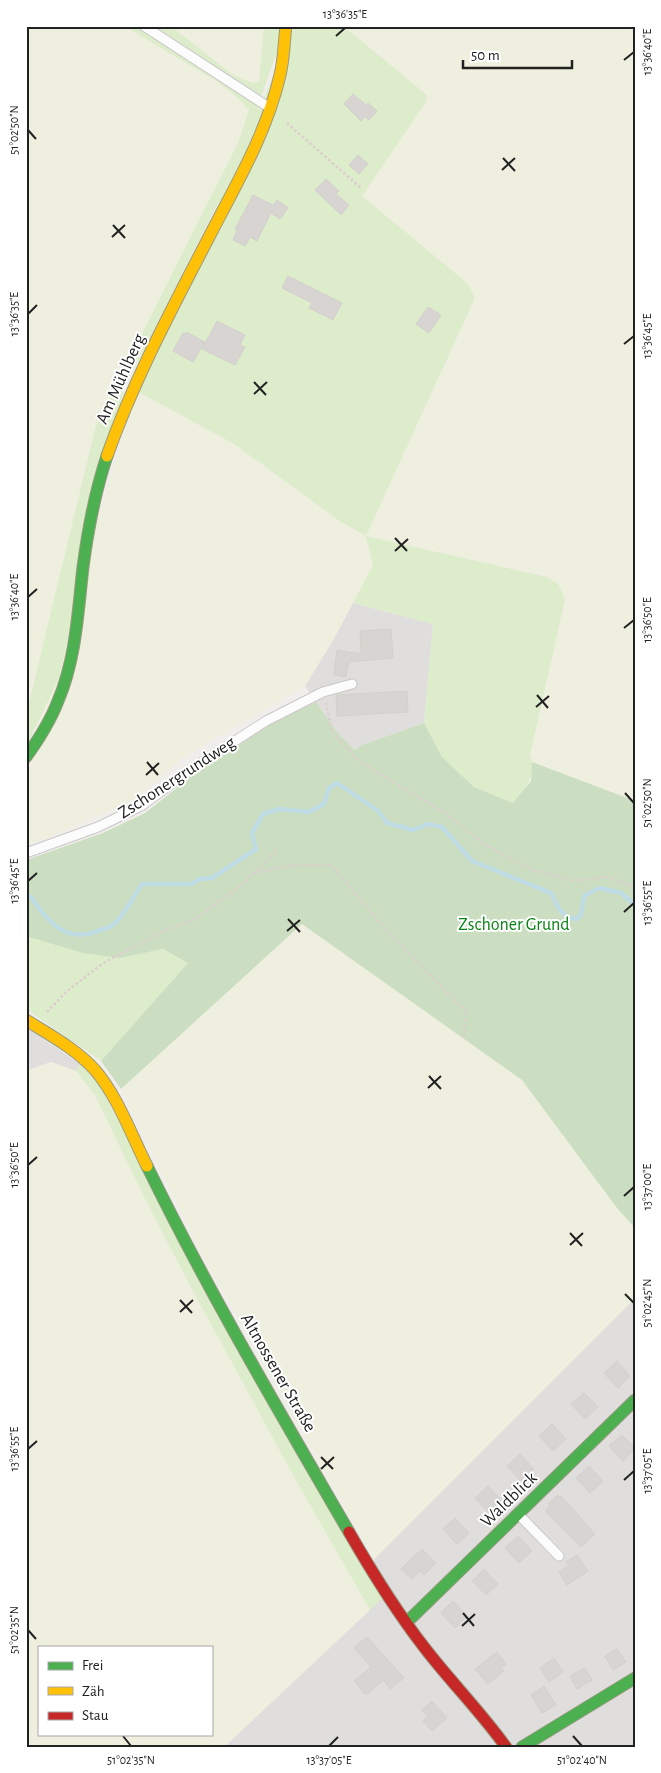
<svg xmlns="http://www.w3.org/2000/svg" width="661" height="1773" font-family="'Alegreya Sans',sans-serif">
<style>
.residential{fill:#dfdedc}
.farmland{fill:#efefdf;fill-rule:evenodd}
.grass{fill:#ddeccb}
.forest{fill:#cbdec1}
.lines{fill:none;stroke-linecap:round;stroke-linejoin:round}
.stream{stroke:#bfdbe3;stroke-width:4.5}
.building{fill:#d7d4d2;stroke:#d3d0cc}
.lane-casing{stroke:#c9c8c7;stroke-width:11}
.fast-casing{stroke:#999a82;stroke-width:13}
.slow-casing{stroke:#999a82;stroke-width:13}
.jam-casing{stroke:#999a82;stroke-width:13}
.path{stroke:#dccecd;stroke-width:2.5;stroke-dasharray:2.5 2.5;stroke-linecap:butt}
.lane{stroke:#fdfcfc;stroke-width:9}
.fast{stroke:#4caf50;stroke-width:11}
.slow{stroke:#ffc107;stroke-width:11}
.jam{stroke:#c62828;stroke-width:11}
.ticks{fill:none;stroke:#222;stroke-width:2}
.labels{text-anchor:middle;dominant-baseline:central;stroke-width:4;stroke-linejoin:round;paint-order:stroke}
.street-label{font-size:18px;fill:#222;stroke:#fff}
.park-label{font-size:18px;fill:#0c8416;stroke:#fff}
.neatline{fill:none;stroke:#222;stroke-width:2}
.ticks-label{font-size:12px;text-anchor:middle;fill:#222}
</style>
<rect width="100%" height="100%" fill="#f0eeeb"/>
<path class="residential" d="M 353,603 L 433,624 L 424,723 L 362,745 L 355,750 L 337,732 L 305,686 L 332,642 Z
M 26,1027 L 80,1064 L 76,1071 L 51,1062 L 26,1071 Z
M 635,1298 L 635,1747 L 224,1747 L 382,1598 L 374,1559 Z"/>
<path class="farmland" d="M 26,26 L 124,26 L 216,81 L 238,98 L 249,110 L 238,143 L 96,425 L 28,707 L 26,711 Z
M 171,26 L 264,26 L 259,82 L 251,83 L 232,74 Z
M 343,26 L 635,26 L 635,801 L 532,762 L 530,755 L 565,600 L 559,585 L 547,577 L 366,536 L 373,565 L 332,642 L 305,686 L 182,758 L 139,797 L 48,838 L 26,845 L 26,765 L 93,535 L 137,391 L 234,444 L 341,522 L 366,536 L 475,299 L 467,283 L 361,196 L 426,102 L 427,95 Z
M 302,924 L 522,1080 L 617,1208 L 635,1229 L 635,1298 L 374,1559 L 200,1251 L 121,1089 Z
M 51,1062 L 76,1071 L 95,1095 L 143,1195 L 194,1293 L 298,1484 L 370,1610 L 224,1747 L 26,1747 L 26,1071 ZM 39,1647 L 211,1647 L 211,1734 L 39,1734 Z"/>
<path class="grass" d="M 124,26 L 137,26 L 256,103 L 262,116 L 124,389 L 59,678 L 26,747 L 26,711 L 28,707 L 96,425 L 238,143 L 249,110 L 238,98 L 216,81 Z
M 150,26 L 171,26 L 232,74 L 252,83 L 259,82 L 264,26 L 281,26 L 280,43 L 261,97 L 254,94 Z
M 295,26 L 343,26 L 427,95 L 426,102 L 362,196 L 467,283 L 475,298 L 366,536 L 547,577 L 559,585 L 565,600 L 530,755 C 538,775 525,789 513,803 L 474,787 L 442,757 L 424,723 L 433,624 L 353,603 L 373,565 L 366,536 L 341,522 L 234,444 L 137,391 Z
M 26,936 L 120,958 L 163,949 L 188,963 L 101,1061 L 26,1009 Z
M 80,1064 L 94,1076 L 382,1598 L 370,1610 L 298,1484 L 194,1293 L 143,1195 L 95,1095 L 76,1071 Z"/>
<path class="forest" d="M 316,702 L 337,732 L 355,750 L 362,745 L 424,723 L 442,757 L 474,787 L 513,803 L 531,781 L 532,762 L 635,801 L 635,1228 L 617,1208 L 522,1080 L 302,924 L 121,1089 L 101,1061 L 188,963 L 163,949 L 120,958 L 83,953 L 26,936 L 26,860 L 103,833 L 145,813 L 196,773 L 271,724 Z"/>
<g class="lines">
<path class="stream" d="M 26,896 L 30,896 C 48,921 65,944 98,931 C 103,929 109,928 113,925 C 123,917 134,896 142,884 L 192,884 L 200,879 L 212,878 L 256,849 L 252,833 L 263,814 L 279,809 L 309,812 L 324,804 L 329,788 L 337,783 L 377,810 L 387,823 L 413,830 L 428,824 L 442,827 L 472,861 L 551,893 L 559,909 L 567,917 L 576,919 L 581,915 L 584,896 L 599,888 L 621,893 L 635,905"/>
</g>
<path class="building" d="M 353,94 L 366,105 L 368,103 L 377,111 L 369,120 L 365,117 L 361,121 L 344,104 Z
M 358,155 L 368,164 L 359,174 L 349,165 Z
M 326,179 L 339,191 L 336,194 L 349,205 L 341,215 L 315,190 Z
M 253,195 L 273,205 L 277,200 L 288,208 L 280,219 L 271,213 L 257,241 L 250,237 L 245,246 L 233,240 L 237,230 L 235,229 Z
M 288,276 L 342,303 L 333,320 L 309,308 L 312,303 L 282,288 Z
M 428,307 L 441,315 L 429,333 L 416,324 Z
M 217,321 L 245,335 L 240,345 L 245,347 L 235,365 L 202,349 Z
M 186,332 L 205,342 L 193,362 L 173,351 L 183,333 L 185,334 Z
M 391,629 L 393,658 L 349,662 L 346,677 L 334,675 L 337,650 L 361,654 L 360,631 Z
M 407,691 L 408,712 L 337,716 L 336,695 Z
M 617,1361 L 630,1376 L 618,1388 L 604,1373 Z
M 584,1393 L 598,1407 L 585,1419 L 571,1404 Z
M 552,1424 L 566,1439 L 553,1451 L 539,1436 Z
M 622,1435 L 635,1448 L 623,1461 L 609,1446 Z
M 520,1454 L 534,1469 L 521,1481 L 507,1466 Z
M 589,1466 L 603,1481 L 590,1493 L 576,1478 Z
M 488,1486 L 502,1501 L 489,1513 L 475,1498 Z
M 558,1495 L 559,1497 L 561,1496 L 595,1534 L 581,1547 L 545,1511 L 550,1506 L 548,1504 Z
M 455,1518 L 469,1533 L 457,1544 L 443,1529 Z
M 518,1536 L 532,1551 L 519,1563 L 505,1548 Z
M 422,1549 L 436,1563 L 424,1575 L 420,1571 L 412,1579 L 401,1569 Z
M 577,1555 L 588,1571 L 567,1585 L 559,1572 L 569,1565 L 566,1562 Z
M 484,1569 L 498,1584 L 486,1595 L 472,1581 Z
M 453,1601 L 467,1616 L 455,1628 L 441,1613 Z
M 367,1637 L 404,1678 L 390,1689 L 383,1680 L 366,1695 L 354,1681 L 371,1667 L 354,1648 Z
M 617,1649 L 626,1662 L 613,1670 L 605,1656 Z
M 497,1652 L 506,1664 L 501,1668 L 504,1671 L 488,1684 L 475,1669 Z
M 554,1658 L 563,1672 L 549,1682 L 540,1668 Z
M 585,1668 L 592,1680 L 577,1689 L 570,1676 Z
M 544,1686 L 556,1705 L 542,1713 L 531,1695 Z
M 432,1701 L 447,1718 L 432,1731 L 423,1721 L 428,1717 L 422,1710 Z"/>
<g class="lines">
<defs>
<path id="lane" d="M 144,26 L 270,108
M 26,853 L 98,827 L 141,806 L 193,768 L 266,721 L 323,692 L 352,684
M 519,1515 L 559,1556"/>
<path id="fast" d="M 26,757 C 39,739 50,722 58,701 C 76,659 78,611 83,567 C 88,529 95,492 107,456
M 147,1166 C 208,1291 279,1411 349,1532
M 407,1622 L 635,1400
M 522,1747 L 635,1678"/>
<path id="slow" d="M 107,456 C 134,379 173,307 210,235 C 237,183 267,132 280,75 C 284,59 284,42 286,26
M 26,1020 C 50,1035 76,1049 95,1070 C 118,1097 131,1134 147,1166"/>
<path id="jam" d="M 349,1532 C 372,1572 396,1611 424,1647 C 450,1681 481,1712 506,1747"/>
</defs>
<use href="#lane" class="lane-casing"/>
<use href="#fast" class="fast-casing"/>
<use href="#slow" class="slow-casing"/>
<use href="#jam" class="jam-casing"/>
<path class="path" d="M 287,123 L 361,188
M 326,703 L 332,732 L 360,762 L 445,813 L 484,844 L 530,869 L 575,881 L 608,877 L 630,885 L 635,890
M 254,873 L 294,865 L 331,865 L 388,932 L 467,1013 L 463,1038
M 47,1012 L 67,991 L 102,964 L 161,932 L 195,919 L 236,890 L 264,864 L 278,848"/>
<use href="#lane" class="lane"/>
<use href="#fast" class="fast"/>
<use href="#slow" class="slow"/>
<use href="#jam" class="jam"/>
</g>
<path class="ticks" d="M 336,36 L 345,28M 624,60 L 634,52M 28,130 L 36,139M 503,158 L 515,171M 502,170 L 515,158M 113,225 L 125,238M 112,237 L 125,225M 28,314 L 37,305M 624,344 L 634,336M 254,382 L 266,395M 254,394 L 267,382M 395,538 L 407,551M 395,551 L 408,539M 28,597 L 37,589M 624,628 L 634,620M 537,695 L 548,708M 536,707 L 549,696M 147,762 L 158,775M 146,775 L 159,763M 625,793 L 634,803M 28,881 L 37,873M 624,912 L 634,903M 288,919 L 300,932M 287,931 L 300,920M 429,1076 L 441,1089M 428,1088 L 441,1076M 28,1165 L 37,1157M 624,1196 L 634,1187M 570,1233 L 582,1246M 570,1245 L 583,1233M 625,1294 L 634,1303M 180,1300 L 192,1313M 180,1312 L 193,1300M 28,1449 L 37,1441M 321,1457 L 333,1469M 321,1469 L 334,1457M 624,1480 L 634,1471M 463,1613 L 474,1626M 462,1626 L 475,1614M 28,1630 L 36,1639M 123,1736 L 131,1746M 573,1736 L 582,1746M 329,1746 L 338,1737"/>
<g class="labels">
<g class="street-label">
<text transform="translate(121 379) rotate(-66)">Am Mühlberg</text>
<text transform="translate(177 778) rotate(-33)">Zschonergrundweg</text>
<text transform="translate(278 1373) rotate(60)">Altnossener Straße</text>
<text transform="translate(509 1500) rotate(-44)">Waldblick</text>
</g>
<g class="park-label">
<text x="514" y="925">Zschoner Grund</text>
</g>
</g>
<rect width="661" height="1773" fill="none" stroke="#ffffff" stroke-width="55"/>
<rect x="38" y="1646" width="175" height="90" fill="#ffffff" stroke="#a7a7a7"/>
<rect x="48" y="1662" width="25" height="8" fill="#4caf50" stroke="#a7a7a7"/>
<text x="82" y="1670" font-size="15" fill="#222222">Frei</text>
<rect x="48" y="1687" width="25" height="8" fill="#ffc107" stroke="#a7a7a7"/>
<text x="82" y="1696" font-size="15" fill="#222222">Zäh</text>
<rect x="48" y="1712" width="25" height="8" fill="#c62828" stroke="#a7a7a7"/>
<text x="82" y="1720" font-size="15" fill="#222222">Stau</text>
<path d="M463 60v8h109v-8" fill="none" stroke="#222222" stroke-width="2.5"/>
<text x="471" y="60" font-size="15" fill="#222222" stroke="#ffffff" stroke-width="4" paint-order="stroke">50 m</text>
<rect x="28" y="28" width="606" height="1718" class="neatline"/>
<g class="ticks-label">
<text x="345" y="18">13°36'35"E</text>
<text transform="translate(647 52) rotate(-90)" y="4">13°36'40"E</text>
<text transform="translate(14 130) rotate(-90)" y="4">51°02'50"N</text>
<text transform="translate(14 314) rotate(-90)" y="4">13°36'35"E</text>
<text transform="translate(647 336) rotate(-90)" y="4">13°36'45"E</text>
<text transform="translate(14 597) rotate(-90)" y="4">13°36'40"E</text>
<text transform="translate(647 620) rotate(-90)" y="4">13°36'50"E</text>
<text transform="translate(647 803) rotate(-90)" y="4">51°02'50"N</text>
<text transform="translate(14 881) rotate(-90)" y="4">13°36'45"E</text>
<text transform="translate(647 903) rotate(-90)" y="4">13°36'55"E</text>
<text transform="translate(14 1165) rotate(-90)" y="4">13°36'50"E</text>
<text transform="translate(647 1187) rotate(-90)" y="4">13°37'00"E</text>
<text transform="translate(647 1303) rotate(-90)" y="4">51°02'45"N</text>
<text transform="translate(14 1449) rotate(-90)" y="4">13°36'55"E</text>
<text transform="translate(647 1471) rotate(-90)" y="4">13°37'05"E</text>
<text transform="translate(14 1630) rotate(-90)" y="4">51°02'35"N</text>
<text x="131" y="1764">51°02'35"N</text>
<text x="329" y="1764">13°37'05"E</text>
<text x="582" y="1764">51°02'40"N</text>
</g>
</svg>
